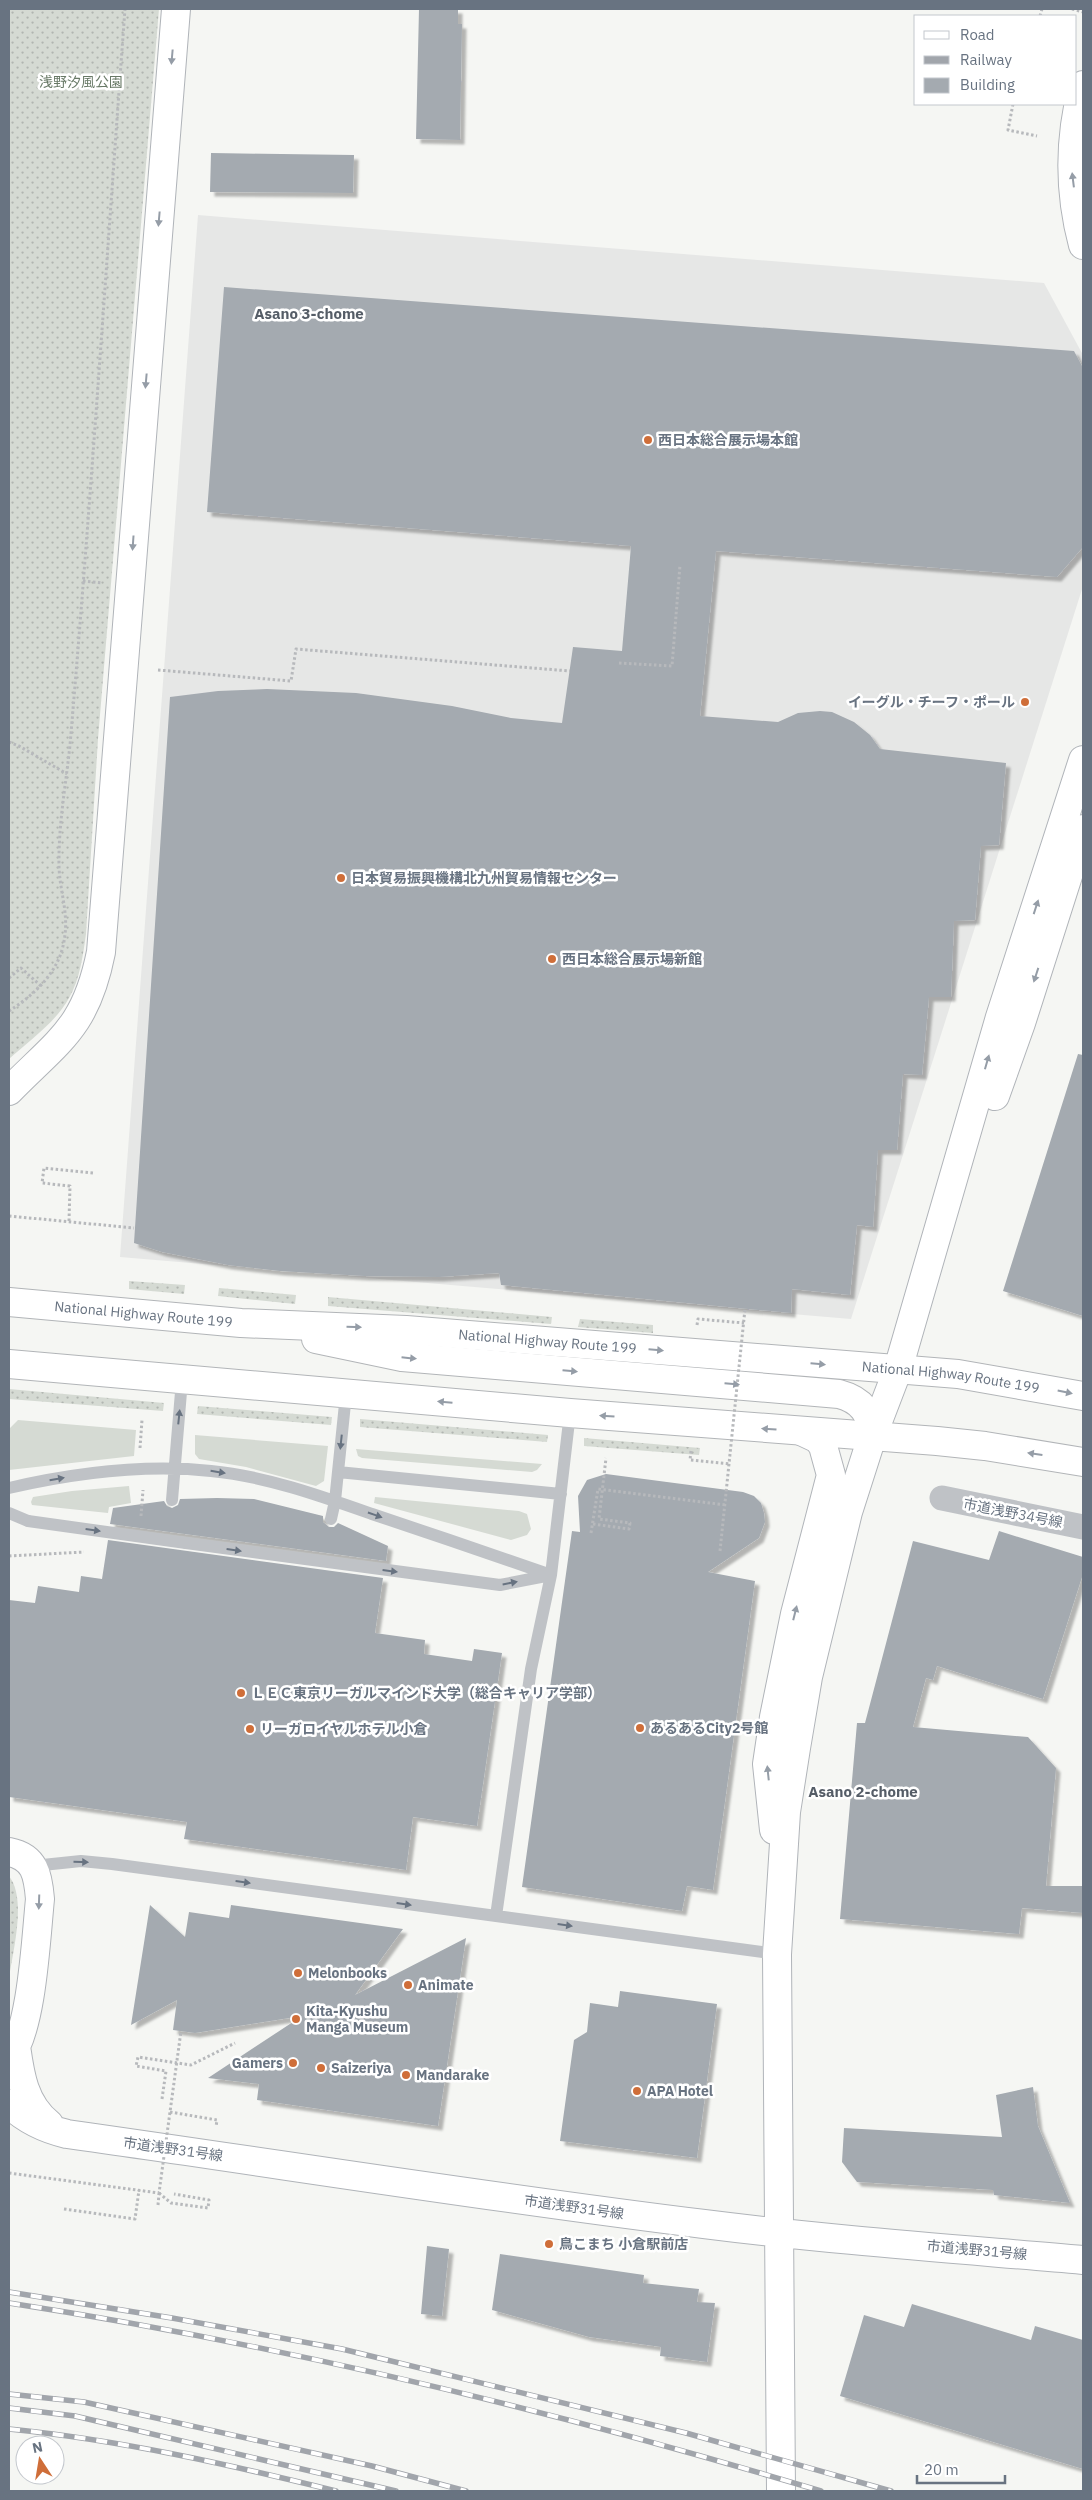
<svg xmlns="http://www.w3.org/2000/svg" width="1092" height="2500" font-family="'IBM Plex Sans','Noto Sans JP',sans-serif">
<style>
.built{fill:#e6e7e6}
.grass{fill:url(#grass-dots)}
.garden{fill:#d5dad3}
.building{fill:#a4aab0;filter:url(#shadow)}
.lines{fill:none;stroke-linecap:round;stroke-linejoin:round}
.secondary-casing{stroke:#b0b4b9;stroke-width:30}
.highway-casing{stroke:#b2b5b8;stroke-width:30}
.path{stroke:#b7b9bc;stroke-width:3;stroke-dasharray:2.5 2.5;stroke-linecap:butt}
.lane{stroke:#bfc2c6;stroke-width:12}
.street{stroke:#bfc2c6;stroke-width:25}
.secondary{stroke:#fff;stroke-width:28}
.highway{stroke:#fff;stroke-width:28}
.rail-casing{stroke:#a1a5ab;stroke-width:5.5}
.rail{stroke:#fff;stroke-width:4;stroke-dasharray:11;stroke-linecap:butt}
.path-bridge{stroke:#b7b9bc;stroke-width:3;stroke-dasharray:2.5 2.5;stroke-linecap:butt}
.lane-bridge{stroke:#bfc2c6;stroke-width:12}
.oneway{fill:#959da7}
.oneway2{fill:#687381}
.poi-dot{fill:#cf6e39;stroke:#fff;stroke-width:2}
.labels{text-anchor:middle;dominant-baseline:central;stroke-width:5;stroke-linejoin:round;paint-order:stroke}
.park-label{font-size:14px;fill:#687966;stroke:#fff}
.poi-label{font-size:14px;font-weight:bold;fill:#687381;stroke:#fff;text-anchor:start}
.street-label{font-size:14px;fill:#687381;stroke:#fff}
.neighbourhood-label{font-size:15px;font-weight:bold;fill:#555d67;stroke:#fff}
</style>
<defs>
<pattern id="grass-dots" width="8" height="8" patternUnits="userSpaceOnUse" patternTransform="scale(1.25)"><rect width="8" height="8" fill="#d5dad3"/><path d="M2 2h.1M6 6h.1" fill="none" stroke="#b1b5b1" stroke-width="1.8" stroke-linecap="round"/></pattern>
<filter id="shadow"><feDropShadow dx="4.5" dy="4.5" stdDeviation="1" flood-color="#0004"/></filter>
</defs>
<rect width="100%" height="100%" fill="#f5f6f3"/>
<path class="built" d="M 198,215 L 1044,283 L 1083,355 L 1083,586 L 851,1319 L 120,1257 Z"/>
<path class="grass" d="M 9,9 L 159,9 L 98,739 L 86,934 C 83,955 80,979 69,998 C 56,1022 29,1041 9,1059 Z
M 129,1281 L 185,1285 L 184,1294 L 129,1289 Z
M 219,1288 L 296,1295 L 295,1304 L 218,1296 Z
M 328,1297 L 552,1317 L 551,1324 L 328,1306 Z
M 580,1319 L 653,1325 L 653,1333 L 578,1327 Z
M 9,1389 L 164,1403 L 163,1411 L 9,1399 Z
M 198,1406 L 332,1417 L 331,1425 L 197,1414 Z
M 360,1419 L 548,1435 L 547,1442 L 360,1427 Z
M 584,1438 L 700,1448 L 699,1455 L 584,1446 Z
M 9,1876 C 27,1899 13,1950 9,1978 Z"/>
<path class="garden" d="M 18,1420 L 136,1430 L 134,1456 L 9,1470 L 9,1429 Z
M 195,1435 L 328,1446 L 324,1481 L 316,1486 L 246,1467 L 199,1459 L 195,1454 Z
M 356,1449 L 542,1464 L 537,1470 L 532,1472 L 362,1458 L 358,1456 Z
M 129,1486 L 131,1503 L 109,1507 L 108,1513 L 32,1505 L 31,1502 L 33,1497 L 72,1491 Z
M 375,1497 L 519,1511 L 527,1514 L 531,1529 L 527,1535 L 511,1540 L 374,1503 Z"/>
<path class="building" d="M 419,9 L 458,9 L 458,24 L 462,24 L 460,140 L 416,139 Z
M 211,153 L 354,155 L 353,193 L 210,192 Z
M 224,287 L 1074,351 L 1083,368 L 1083,547 L 1057,577 L 716,551 L 700,716 L 778,722 L 798,713 L 820,711 L 832,712 L 854,722 L 870,735 L 880,749 L 1006,763 L 999,845 L 981,846 L 975,920 L 954,921 L 951,997 L 929,997 L 922,1075 L 903,1074 L 897,1150 L 878,1150 L 873,1227 L 857,1225 L 850,1295 L 792,1289 L 791,1313 L 501,1285 L 499,1273 L 439,1277 L 365,1276 L 280,1271 L 228,1265 L 162,1252 L 134,1243 L 170,697 L 218,691 L 267,689 L 356,693 L 452,706 L 511,718 L 562,723 L 573,647 L 622,651 L 631,546 L 207,512 Z
M 1078,1054 L 1083,1055 L 1083,1316 L 1003,1291 Z
M 606,1474 L 743,1492 L 754,1496 L 761,1503 L 764,1513 L 765,1522 L 759,1538 L 708,1572 L 755,1581 L 713,1890 L 687,1886 L 682,1911 L 522,1887 L 572,1531 L 580,1532 L 578,1496 L 587,1480 Z
M 217,1498 L 254,1499 L 323,1516 L 323,1522 L 329,1527 L 334,1527 L 338,1523 L 388,1546 L 386,1561 L 110,1524 L 113,1508 L 164,1501 L 167,1506 L 172,1508 L 178,1505 L 180,1499 Z
M 999,1531 L 1083,1557 L 1083,1574 L 1043,1699 L 937,1666 L 933,1680 L 926,1678 L 913,1727 L 1028,1737 L 1056,1768 L 1046,1886 L 1083,1886 L 1083,1913 L 1022,1908 L 1019,1934 L 840,1919 L 857,1723 L 865,1723 L 913,1541 L 989,1560 Z
M 108,1540 L 383,1578 L 375,1633 L 425,1640 L 424,1654 L 472,1661 L 474,1649 L 502,1653 L 477,1826 L 413,1817 L 406,1870 L 184,1839 L 187,1822 L 9,1797 L 9,1600 L 35,1603 L 38,1586 L 79,1592 L 81,1576 L 102,1579 Z
M 150,1905 L 185,1937 L 189,1912 L 229,1918 L 231,1905 L 403,1929 L 355,1995 L 466,1938 L 438,2126 L 257,2100 L 259,2084 L 208,2078 L 302,2016 L 195,2033 L 173,2030 L 177,2000 L 131,2025 Z
M 620,1991 L 717,2004 L 697,2158 L 560,2141 L 574,2040 L 587,2032 L 590,2003 L 618,2007 Z
M 1033,2087 L 1038,2126 L 1070,2203 L 994,2195 L 993,2190 L 857,2182 L 842,2162 L 844,2128 L 1002,2137 L 996,2095 Z
M 427,2246 L 449,2249 L 442,2316 L 421,2314 Z
M 500,2254 L 644,2275 L 643,2283 L 699,2289 L 697,2302 L 715,2303 L 707,2362 L 660,2356 L 661,2347 L 589,2337 L 492,2310 Z
M 912,2304 L 1031,2340 L 1035,2326 L 1083,2340 L 1083,2469 L 840,2396 L 864,2315 L 904,2327 Z"/>
<g class="lines">
<defs>
<path id="secondary" d="M 1083,85 C 1069,138 1069,193 1083,245
M 9,1091 C 59,1040 86,1028 101,952 L 176,9
M 995,1096 L 1021,1023 L 1083,829
M 774,1830 L 767,1764 L 774,1717 L 795,1614 L 831,1475 L 823,1446 L 818,1439 L 801,1431
M 9,1852 C 35,1857 38,1875 40,1899 C 36,1937 32,2031 9,2058
M 16,2046 C 20,2075 24,2104 49,2124
M 9,2104 C 26,2120 45,2129 67,2134 C 280,2164 491,2198 704,2224 C 830,2240 957,2249 1083,2260
M 781,2491 L 777,1954 L 786,1812 L 796,1748 L 808,1677 L 848,1512 L 872,1437 L 898,1369 L 1000,1017 L 1083,760"/>
<g id="highway">
<path id="s1" d="M 9,1302 L 241,1323 L 406,1330 L 958,1374 L 1083,1396"/>
<path d="M 316,1339 L 402,1357 L 839,1394 C 862,1400 872,1414 872,1437"/>
<path d="M 9,1364 L 570,1413 L 937,1441 L 985,1446 L 1083,1462"/>
</g>
</defs>
<use href="#secondary" class="secondary-casing"/>
<use href="#highway" class="highway-casing"/>
<path class="path" d="M 1072,9 L 1083,12
M 1040,16 L 1042,9
M 1013,104 L 1008,130 L 1037,136
M 83,581 L 102,583
M 619,663 L 672,666 L 680,565
M 158,670 L 291,681 L 296,649 L 570,671
M 9,742 L 19,746 L 67,774
M 9,978 L 21,968 L 41,986
M 9,1011 C 31,997 54,977 62,950 C 72,914 58,893 59,859 C 59,821 66,783 70,745 C 91,500 107,254 125,9
M 9,1216 L 134,1228
M 69,1221 L 70,1186 L 42,1183 L 44,1168 L 94,1173
M 697,1325 L 698,1319 L 744,1323
M 140,1448 L 142,1420
M 691,1451 L 690,1460 L 730,1464
M 141,1516 L 143,1490
M 593,1524 L 629,1529 L 630,1523 L 599,1519 L 606,1458
M 9,1556 L 84,1552
M 162,2099 L 166,2071 L 136,2066 L 138,2057 L 191,2065 L 235,2043
M 170,2112 L 217,2120 L 216,2127
M 159,2193 L 171,2203 L 208,2208 L 209,2200 L 174,2194
M 158,2205 L 159,2194
M 64,2209 L 135,2219 L 139,2190"/>
<path class="lane" d="M 338,1472 L 561,1494
M 9,1488 C 74,1473 145,1464 211,1471 C 265,1476 321,1496 372,1514 C 432,1534 491,1554 551,1575
M 172,1500 L 182,1380
M 9,1513 L 28,1521
M 331,1519 L 335,1501 L 346,1394
M 186,1543 L 500,1585 L 551,1575
M 33,1866 L 81,1861 L 112,1864 L 777,1954
M 496,1916 L 531,1669 L 551,1575 L 570,1413"/>
<path class="street" d="M 942,1498 L 1083,1527"/>
<use href="#secondary" class="secondary"/>
<use href="#highway" class="highway"/>
<defs>
<path id="rail" d="M 9,2292 L 172,2318 L 342,2349 L 686,2433 L 891,2491
M 9,2303 C 284,2345 555,2411 821,2491
M 9,2394 L 84,2402 L 372,2466 L 466,2491
M 9,2408 L 75,2416 L 396,2491
M 9,2429 C 120,2440 227,2464 336,2491"/>
</defs>
<use href="#rail" class="rail-casing"/>
<use href="#rail" class="rail"/>
<path class="path-bridge" d="M 591,1533 L 598,1489 L 726,1505
M 720,1551 L 745,1309
M 9,2173 L 159,2193 L 181,2031"/>
<path class="lane-bridge" d="M 28,1521 L 186,1543"/>
</g>
<defs><path id="oneway-solid" d="M-6-.8H1V-3.2L6.5 0L1 3.2V.8H-6Z" transform="scale(1.25)"/></defs>
<g class="oneway">
<use href="#oneway-solid" transform="translate(172 57) rotate(95)"/>
<use href="#oneway-solid" transform="translate(1073 180) rotate(-97)"/>
<use href="#oneway-solid" transform="translate(159 219) rotate(95)"/>
<use href="#oneway-solid" transform="translate(146 381) rotate(95)"/>
<use href="#oneway-solid" transform="translate(133 543) rotate(94)"/>
<use href="#oneway-solid" transform="translate(1036 907) rotate(-72)"/>
<use href="#oneway-solid" transform="translate(1036 975) rotate(108)"/>
<use href="#oneway-solid" transform="translate(987 1062) rotate(-74)"/>
<use href="#oneway-solid" transform="translate(354 1327) rotate(2)"/>
<use href="#oneway-solid" transform="translate(656 1350) rotate(5)"/>
<use href="#oneway-solid" transform="translate(409 1358) rotate(6)"/>
<use href="#oneway-solid" transform="translate(818 1364) rotate(5)"/>
<use href="#oneway-solid" transform="translate(570 1371) rotate(5)"/>
<use href="#oneway-solid" transform="translate(732 1384) rotate(5)"/>
<use href="#oneway-solid" transform="translate(1065 1392) rotate(12)"/>
<use href="#oneway-solid" transform="translate(445 1402) rotate(-175)"/>
<use href="#oneway-solid" transform="translate(607 1416) rotate(-176)"/>
<use href="#oneway-solid" transform="translate(769 1429) rotate(-176)"/>
<use href="#oneway-solid" transform="translate(1035 1454) rotate(-172)"/>
<use href="#oneway-solid" transform="translate(795 1613) rotate(-76)"/>
<use href="#oneway-solid" transform="translate(768 1773) rotate(-96)"/>
<use href="#oneway-solid" transform="translate(39 1902) rotate(92)"/>
</g>
<g class="oneway2">
<use href="#oneway-solid" transform="translate(179 1417) rotate(-84)"/>
<use href="#oneway-solid" transform="translate(341 1442) rotate(96)"/>
<use href="#oneway-solid" transform="translate(218 1472) rotate(9)"/>
<use href="#oneway-solid" transform="translate(57 1479) rotate(-10)"/>
<use href="#oneway-solid" transform="translate(375 1515) rotate(19)"/>
<use href="#oneway-solid" transform="translate(93 1530) rotate(8)"/>
<use href="#oneway-solid" transform="translate(234 1550) rotate(8)"/>
<use href="#oneway-solid" transform="translate(390 1571) rotate(7)"/>
<use href="#oneway-solid" transform="translate(510 1583) rotate(-11)"/>
<use href="#oneway-solid" transform="translate(81 1862) rotate(1)"/>
<use href="#oneway-solid" transform="translate(243 1882) rotate(8)"/>
<use href="#oneway-solid" transform="translate(404 1904) rotate(8)"/>
<use href="#oneway-solid" transform="translate(565 1925) rotate(8)"/>
</g>
<g class="poi-dot">
<circle cx="648" cy="440" r="5"/>
<circle cx="1025" cy="702" r="5"/>
<circle cx="341" cy="878" r="5"/>
<circle cx="552" cy="959" r="5"/>
<circle cx="241" cy="1693" r="5"/>
<circle cx="640" cy="1728" r="5"/>
<circle cx="250" cy="1729" r="5"/>
<circle cx="298" cy="1973" r="5"/>
<circle cx="408" cy="1985" r="5"/>
<circle cx="296" cy="2019" r="5"/>
<circle cx="293" cy="2063" r="5"/>
<circle cx="321" cy="2068" r="5"/>
<circle cx="406" cy="2075" r="5"/>
<circle cx="637" cy="2091" r="5"/>
<circle cx="549" cy="2244" r="5"/>
</g>
<g class="labels">
<g class="park-label">
<text x="81" y="82">浅野汐風公園</text>
</g>
<g class="poi-label">
<text x="658" y="440">西日本総合展示場本館</text>
<text x="1015" y="702" text-anchor="end">イーグル・チーフ・ポール</text>
<text x="351" y="878">日本貿易振興機構北九州貿易情報センター</text>
<text x="562" y="959">西日本総合展示場新館</text>
<text x="251" y="1693">ＬＥＣ東京リーガルマインド大学（総合キャリア学部）</text>
<text x="650" y="1728">あるあるCity2号館</text>
<text x="260" y="1729">リーガロイヤルホテル小倉</text>
<text x="308" y="1973">Melonbooks</text>
<text x="418" y="1985">Animate</text>
<text x="306" y="2011">Kita-Kyushu<tspan x="306" dy="16">Manga Museum</tspan></text>
<text x="283" y="2063" text-anchor="end">Gamers</text>
<text x="331" y="2068">Saizeriya</text>
<text x="416" y="2075">Mandarake</text>
<text x="647" y="2091">APA Hotel</text>
<text x="559" y="2244">鳥こまち 小倉駅前店</text>
</g>
<g class="street-label">
<text stroke="none"><textPath href="#s1" startOffset="135">National Highway Route 199</textPath></text>
<text stroke="none"><textPath href="#s1" startOffset="540">National Highway Route 199</textPath></text>
<text stroke="none"><textPath href="#s1" startOffset="945">National Highway Route 199</textPath></text>
<text transform="translate(1013 1513) rotate(11)">市道浅野34号線</text>
<text transform="translate(173 2149) rotate(8)">市道浅野31号線</text>
<text transform="translate(574 2207) rotate(8)">市道浅野31号線</text>
<text transform="translate(977 2250) rotate(5)">市道浅野31号線</text>
</g>
<g class="neighbourhood-label">
<text x="309" y="313">Asano 3-chome</text>
<text x="863" y="1791">Asano 2-chome</text>
</g>
</g>
<rect width="1092" height="2500" fill="none" stroke="#687381" stroke-width="20"/>
<rect x="914" y="15" width="162" height="90" fill="#ffffff" stroke="#c3c7cd"/>
<rect x="924" y="31" width="25" height="8" fill="#ffffff" stroke="#c3c7cd"/>
<text x="960" y="40" font-size="15" fill="#687381">Road</text>
<rect x="924" y="56" width="25" height="8" fill="#a1a5ab" stroke="#c3c7cd"/>
<text x="960" y="65" font-size="15" fill="#687381">Railway</text>
<rect x="924" y="78" width="25" height="15" fill="#a4aab0" stroke="#c3c7cd"/>
<text x="960" y="90" font-size="15" fill="#687381">Building</text>
<g transform="translate(40 2460) rotate(348)"><circle r="24" fill="#ffffff" stroke="#c3c7cd"/>
<path d="M0-4L9 19L0 12L-9 19Z" fill="#cf6e39"/>
<text y="-8" font-size="14" font-weight="bold" text-anchor="middle" fill="#687381">N</text>
</g>
<path d="M917 2475v8h88v-8" fill="none" stroke="#687381" stroke-width="2.5"/>
<text x="924" y="2475" font-size="15" fill="#687381" stroke="#ffffff" stroke-width="4" paint-order="stroke">20 m</text>
</svg>
